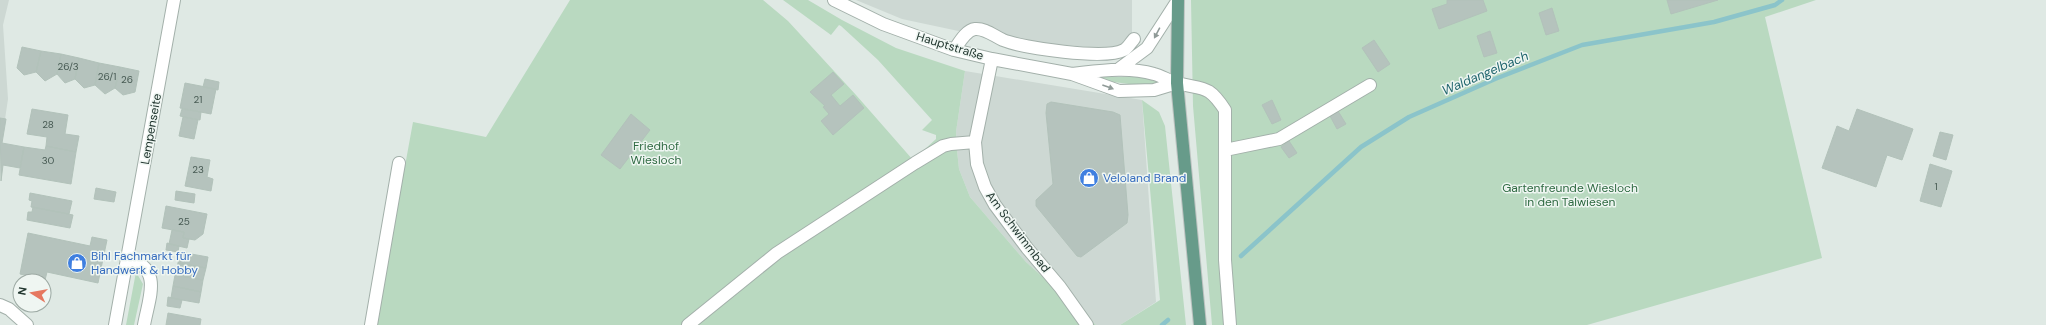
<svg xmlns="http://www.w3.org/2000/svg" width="2046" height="325" font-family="'DM Sans',sans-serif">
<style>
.built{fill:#cdd8d3}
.green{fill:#b9d9c0}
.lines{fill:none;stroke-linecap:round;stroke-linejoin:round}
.stream{stroke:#8bc4ca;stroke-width:4.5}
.building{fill:#b5c3bd;stroke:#b2c2ba}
.minor-casing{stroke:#a3b0aa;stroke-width:14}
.major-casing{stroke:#bdc3c1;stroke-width:14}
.minor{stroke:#fff;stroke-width:12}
.major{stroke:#679b8a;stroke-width:12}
.oneway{fill:#909b98}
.labels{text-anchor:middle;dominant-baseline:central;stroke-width:3;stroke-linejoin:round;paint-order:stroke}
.number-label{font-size:10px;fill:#475a53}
.street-label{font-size:12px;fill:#223730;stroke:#eff6f2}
.park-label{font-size:12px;fill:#2f6a42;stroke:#eff6f2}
.shop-label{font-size:12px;fill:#366cbe;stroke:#eff6f2;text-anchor:start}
.water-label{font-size:13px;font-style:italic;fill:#21666e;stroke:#eff6f2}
</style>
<rect width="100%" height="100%" fill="#dfe9e4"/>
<path class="built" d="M 0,0 L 9,0 L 3,25 L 8,99 L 0,153 Z
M 856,0 L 1132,0 L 1132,33 L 1124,50 L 996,39 L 902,19 Z
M 965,71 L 1142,100 L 1156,302 L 1120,325 L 1096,325 L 1026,262 L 970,197 L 959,169 L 957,150 L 956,132 Z"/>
<path class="green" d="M 570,0 L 763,0 L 788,21 L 856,95 L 913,160 L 936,139 L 936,135 L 922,130 L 932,120 L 878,60 L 841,26 L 839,25 L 831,35 L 783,0 L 808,0 L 842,20 L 896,48 L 965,71 L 956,132 L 957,150 L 959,169 L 970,197 L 1026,262 L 1096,325 L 376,325 L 413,122 L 486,137 Z
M 1191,0 L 1816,0 L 1765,17 L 1822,258 L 1587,325 L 1212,325 L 1193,106 Z
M 1099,77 L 1146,77 L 1158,80 L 1158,84 L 1151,87 L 1099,80 Z
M 1142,100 L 1159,112 L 1165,126 L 1186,325 L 1120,325 L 1160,300 Z
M 136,272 L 143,284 L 134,325 L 126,325 Z"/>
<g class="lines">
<path class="stream" d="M 1241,256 L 1361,147 L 1409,117 L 1495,79 L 1582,45 L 1714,22 L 1775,5 L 1782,0
M 1162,325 L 1168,320"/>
</g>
<path class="building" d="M 1447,0 L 1483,0 L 1487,11 L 1439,29 L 1432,9 L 1447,4 Z
M 1667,0 L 1718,0 L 1671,14 Z
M 1552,8 L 1559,31 L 1546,35 L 1539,13 Z
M 1490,31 L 1497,53 L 1484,57 L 1477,36 Z
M 1374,40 L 1390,64 L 1378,72 L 1362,48 Z
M 22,47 L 41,51 L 36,72 L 24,75 L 17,68 Z
M 41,51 L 61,54 L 57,74 L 45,81 L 36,72 Z
M 61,54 L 79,58 L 75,79 L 65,83 L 57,74 Z
M 79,58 L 99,63 L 95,85 L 84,88 L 75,79 Z
M 99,63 L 120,67 L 115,88 L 105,94 L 95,85 Z
M 120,67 L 139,71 L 135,92 L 123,95 L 115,88 Z
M 833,72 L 844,84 L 831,95 L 840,106 L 853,95 L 864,108 L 833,135 L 821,121 L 829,114 L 823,107 L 825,106 L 810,92 Z
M 205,79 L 219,82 L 218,90 L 203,87 Z
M 185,83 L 216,89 L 211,114 L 180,108 Z
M 1272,100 L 1281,120 L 1272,124 L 1262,105 Z
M 1051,102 L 1113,112 L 1120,115 L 1128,215 L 1127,223 L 1081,257 L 1077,256 L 1036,206 L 1036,200 L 1053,184 L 1046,113 L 1047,104 Z
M 32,109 L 68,115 L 65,134 L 79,136 L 76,152 L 46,146 L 47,137 L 27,134 Z
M 182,109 L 201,112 L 200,120 L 180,116 Z
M 1857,109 L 1913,129 L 1902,160 L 1887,155 L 1876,187 L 1822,168 L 1837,126 L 1849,131 Z
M 1338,111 L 1346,124 L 1337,129 L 1330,116 Z
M 631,114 L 650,130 L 620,169 L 601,155 Z
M 183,117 L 198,120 L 194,139 L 179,136 Z
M 0,118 L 6,119 L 2,143 L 24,147 L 20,168 L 3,165 L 1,181 Z
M 1940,132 L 1953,135 L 1946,160 L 1933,156 Z
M 1289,141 L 1297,153 L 1289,158 L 1281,147 Z
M 46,146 L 76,152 L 71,184 L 19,175 L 24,147 L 45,150 Z
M 191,157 L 210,160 L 207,177 L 213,179 L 211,191 L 185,186 Z
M 1930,164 L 1952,171 L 1941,207 L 1920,201 Z
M 96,188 L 116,192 L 114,202 L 94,199 Z
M 176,191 L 195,194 L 194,203 L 175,200 Z
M 30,193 L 72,201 L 69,214 L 31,207 L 32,201 L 29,200 Z
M 166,206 L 207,214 L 203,234 L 195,240 L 183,238 L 184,232 L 162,228 Z
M 33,207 L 73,215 L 70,228 L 27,220 L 28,212 L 32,212 Z
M 172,230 L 184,232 L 183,238 L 189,239 L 187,248 L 169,244 Z
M 28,233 L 90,246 L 92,237 L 107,240 L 98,283 L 47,272 L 45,280 L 20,274 Z
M 167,243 L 179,246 L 178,252 L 166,250 Z
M 180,252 L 208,257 L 206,268 L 178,263 Z
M 178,263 L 206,268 L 203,280 L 175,275 Z
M 175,275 L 203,280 L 201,292 L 173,286 Z
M 173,286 L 201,292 L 199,303 L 171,298 Z
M 168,297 L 182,300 L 180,308 L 167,306 Z
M 168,313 L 201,319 L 200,325 L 166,325 Z"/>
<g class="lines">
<defs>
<path id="minor" d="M 834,0 L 883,24 L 954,50 L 992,59 L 1072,74 L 1119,91 L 1154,90 L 1177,83
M 954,50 C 959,43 966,30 975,29 C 985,28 994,36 1003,40 C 1023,48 1105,60 1124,50 C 1128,48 1131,42 1134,39
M 992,59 L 975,142 L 977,164 L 985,187 L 995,205 L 1027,248 L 1060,287 L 1087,325
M 1120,68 L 1147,48 L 1178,0
M 1072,74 C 1099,71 1127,66 1154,74 C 1162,76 1169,81 1177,83 C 1204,90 1208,84 1225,110 L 1225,260 L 1230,325
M 1225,150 L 1279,139 L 1370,85
M 128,258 C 163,269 149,297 144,325
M 0,305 L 9,309 L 27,325
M 115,325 L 174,0
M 371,325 L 399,163
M 688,325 L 777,253 L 915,163 L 943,146 L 951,144 L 975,142"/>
<path id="major" d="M 1178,0 L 1177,83 L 1200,325"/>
</defs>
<use href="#minor" class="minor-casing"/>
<use href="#major" class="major-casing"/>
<use href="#minor" class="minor"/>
<use href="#major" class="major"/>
</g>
<defs><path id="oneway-solid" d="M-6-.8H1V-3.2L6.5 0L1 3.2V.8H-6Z"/></defs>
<g class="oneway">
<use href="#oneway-solid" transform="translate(1157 33) rotate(118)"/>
<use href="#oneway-solid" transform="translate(1108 87) rotate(20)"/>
</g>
<defs>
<symbol id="shop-disc" viewBox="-11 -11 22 22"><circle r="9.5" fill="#3f7fe0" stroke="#eff6f2"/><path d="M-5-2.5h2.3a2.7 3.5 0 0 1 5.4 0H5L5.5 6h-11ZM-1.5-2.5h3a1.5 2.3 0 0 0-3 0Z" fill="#fff"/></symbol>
</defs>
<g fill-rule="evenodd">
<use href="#shop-disc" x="1078" y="167" width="22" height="22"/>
<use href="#shop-disc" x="66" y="252" width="22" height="22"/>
</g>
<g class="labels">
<g class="number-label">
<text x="68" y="66">26/3</text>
<text x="107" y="76">26/1</text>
<text x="127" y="79">26</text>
<text x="198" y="99">21</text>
<text x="48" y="124">28</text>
<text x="48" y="160">30</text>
<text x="198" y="169">23</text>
<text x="1936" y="186">1</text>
<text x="184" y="221">25</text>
</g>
<g class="street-label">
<text transform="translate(950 46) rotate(17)">Hauptstraße</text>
<text transform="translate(151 129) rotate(-80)">Lempenseite</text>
<text transform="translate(1018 232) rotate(53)">Am Schwimmbad</text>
</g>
<g class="park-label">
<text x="656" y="146">Friedhof<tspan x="656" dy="14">Wiesloch</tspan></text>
<text x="1570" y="188">Gartenfreunde Wiesloch<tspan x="1570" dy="14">in den Talwiesen</tspan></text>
</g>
<g class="shop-label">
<text x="1103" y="178">Veloland Brand</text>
<text x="91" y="256">Bihl Fachmarkt für<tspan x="91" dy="14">Handwerk &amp; Hobby</tspan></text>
</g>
<g class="water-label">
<text transform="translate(1485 73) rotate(-23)">Waldangelbach</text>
</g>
</g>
<g transform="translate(32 293) rotate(281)"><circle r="19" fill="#eff6f2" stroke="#9daaa4"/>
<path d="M0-3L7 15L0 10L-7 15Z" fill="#e67860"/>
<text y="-6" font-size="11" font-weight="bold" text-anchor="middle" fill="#223730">N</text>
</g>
</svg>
